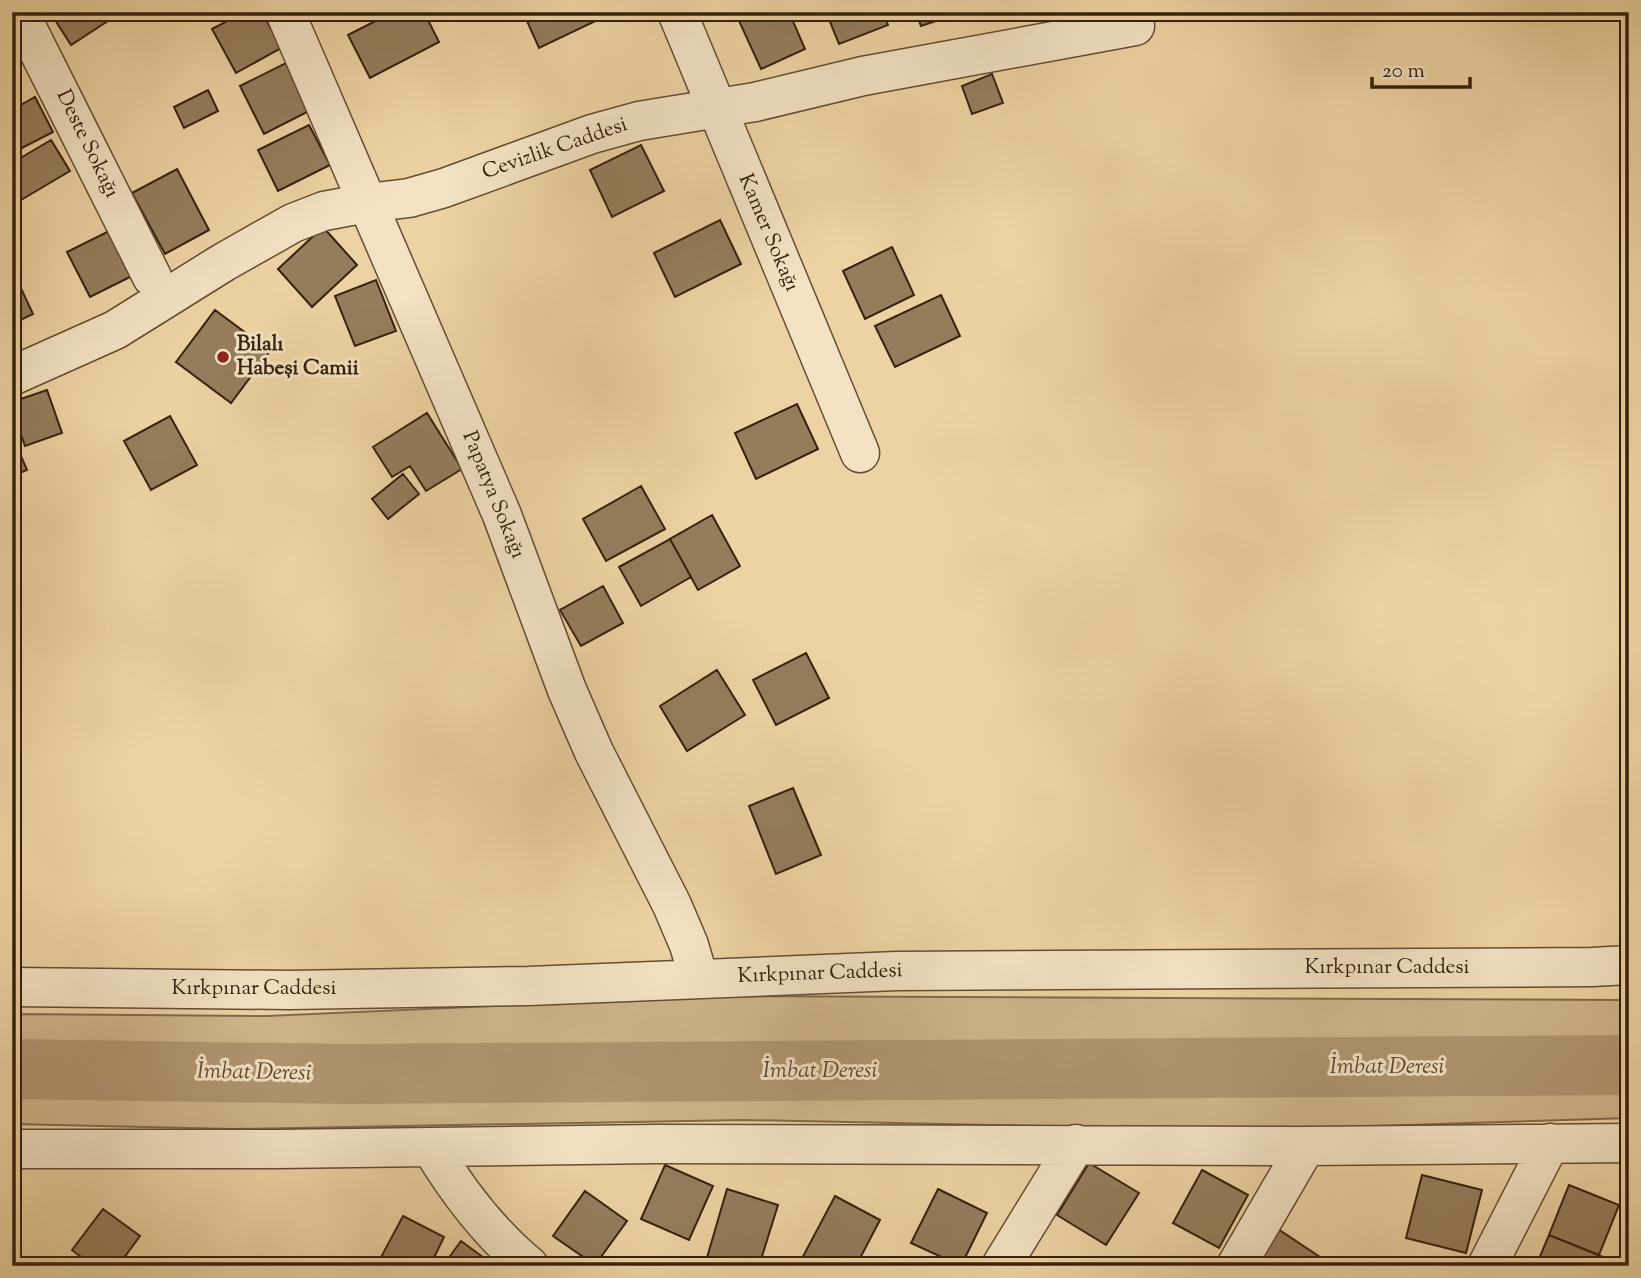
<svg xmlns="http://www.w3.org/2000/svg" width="1641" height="1278" font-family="'Sorts Mill Goudy',serif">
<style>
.green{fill:#ceb58a;stroke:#826a4c;stroke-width:2}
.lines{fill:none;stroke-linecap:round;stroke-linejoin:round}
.river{stroke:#af9671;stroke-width:60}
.building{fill:#957d5c;stroke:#36200f;stroke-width:2}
.minor-casing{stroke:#644d34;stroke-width:41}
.minor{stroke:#f3e2c3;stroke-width:38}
.poi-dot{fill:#8f2418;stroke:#f3e2c3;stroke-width:2.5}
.labels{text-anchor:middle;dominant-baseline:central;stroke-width:6;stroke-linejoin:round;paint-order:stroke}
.street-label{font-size:21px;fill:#36200f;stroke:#f3e2c3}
.poi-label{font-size:21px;font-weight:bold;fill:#36200f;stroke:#f3e2c3;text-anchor:start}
.water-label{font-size:23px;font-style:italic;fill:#604931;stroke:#f3e2c3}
</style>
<rect width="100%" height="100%" fill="#edd3a3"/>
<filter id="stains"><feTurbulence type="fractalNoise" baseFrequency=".00286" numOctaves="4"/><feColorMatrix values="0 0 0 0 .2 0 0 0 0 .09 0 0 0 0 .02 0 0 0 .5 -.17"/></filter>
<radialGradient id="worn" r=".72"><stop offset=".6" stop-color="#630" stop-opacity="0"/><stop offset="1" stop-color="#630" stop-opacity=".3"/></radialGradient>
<path class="green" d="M 724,996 L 1629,1000 L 1629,1118 L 1244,1130 L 744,1120 L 233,1129 L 12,1124 L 12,1014 L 267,1016 Z"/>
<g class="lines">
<path class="river" d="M 12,1069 L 348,1074 L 1629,1065"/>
</g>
<path class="building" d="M 50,12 L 111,12 L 114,17 L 71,45 Z
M 244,12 L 262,12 L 281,48 L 236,73 L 212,29 Z
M 393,12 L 424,12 L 439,42 L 370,78 L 348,35 Z
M 523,12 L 605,12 L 606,16 L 539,48 Z
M 735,12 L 789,12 L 805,49 L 761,69 Z
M 826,12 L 883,12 L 888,25 L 839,44 Z
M 916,12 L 963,12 L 921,26 Z
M 286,63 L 309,111 L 264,134 L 240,86 Z
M 992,74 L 1003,103 L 972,114 L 962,86 Z
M 208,90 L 218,111 L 184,128 L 174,107 Z
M 35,97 L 53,132 L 12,153 L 12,110 Z
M 309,125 L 330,165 L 278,191 L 258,150 Z
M 51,140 L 70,171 L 21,200 L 12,185 L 12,163 Z
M 641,145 L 664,191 L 612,217 L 590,170 Z
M 177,169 L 209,230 L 165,254 L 132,193 Z
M 720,220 L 741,264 L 675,297 L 654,253 Z
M 323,227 L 357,265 L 312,307 L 278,269 Z
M 109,231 L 132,276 L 90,297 L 67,252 Z
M 892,247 L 914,295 L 865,319 L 843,271 Z
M 12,269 L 33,314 L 12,324 Z
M 376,280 L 396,331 L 355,346 L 335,296 Z
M 941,295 L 960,336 L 895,367 L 875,326 Z
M 215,310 L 270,351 L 231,403 L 176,362 Z
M 47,390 L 62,433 L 25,446 L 12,409 L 12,402 Z
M 797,404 L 818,449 L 756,479 L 735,433 Z
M 427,413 L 462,469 L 426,491 L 410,466 L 392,477 L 373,447 Z
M 170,416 L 197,465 L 151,490 L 124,441 Z
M 12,435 L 27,470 L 12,476 Z
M 403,474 L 419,494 L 388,519 L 372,499 Z
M 641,486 L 665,529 L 606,561 L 583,519 Z
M 712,515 L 740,566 L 698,590 L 670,539 Z
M 670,539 L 691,577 L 641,606 L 619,567 Z
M 603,586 L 623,623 L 581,646 L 560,610 Z
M 806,653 L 829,698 L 776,725 L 753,680 Z
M 717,670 L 745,715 L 687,751 L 660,706 Z
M 793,788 L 821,855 L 776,874 L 749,806 Z
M 1089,1163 L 1139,1193 L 1106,1245 L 1057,1215 Z
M 665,1165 L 713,1186 L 689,1240 L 641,1219 Z
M 1202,1170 L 1248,1195 L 1219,1248 L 1173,1223 Z
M 1422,1175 L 1482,1190 L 1466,1253 L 1406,1238 Z
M 1569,1185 L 1619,1205 L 1599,1255 L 1549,1235 Z
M 727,1189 L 778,1205 L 759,1266 L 722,1266 L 706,1261 Z
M 938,1189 L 987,1213 L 961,1266 L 911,1243 Z
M 585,1191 L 627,1221 L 595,1265 L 553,1236 Z
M 835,1196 L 880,1220 L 856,1266 L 798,1266 Z
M 103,1209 L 140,1236 L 118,1266 L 93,1266 L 72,1250 Z
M 403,1216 L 444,1237 L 430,1266 L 389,1266 L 379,1261 Z
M 1278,1229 L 1329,1263 L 1327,1266 L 1254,1266 Z
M 1549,1235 L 1613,1261 L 1611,1266 L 1536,1266 Z
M 461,1241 L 495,1266 L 443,1266 Z"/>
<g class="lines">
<defs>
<path id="minor" d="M 19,12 L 152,277
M 285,12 L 502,515 L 567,690 L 594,752 L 672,905 L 689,945 L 699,979
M 677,12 L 860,453
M 12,376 L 115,330 L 224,262 L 293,223 L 324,211 L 367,203 L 409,198 L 444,188 L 592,134 L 639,121 L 755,102 L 863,76 L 1135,26
M 12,987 L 290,990 L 529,986 L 897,971 L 1592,967 L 1629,965
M 431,1147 C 458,1192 488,1232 529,1266
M 12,1149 L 277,1149 L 656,1144 L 1306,1146 L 1629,1143
M 1001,1266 L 1076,1144
M 1236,1266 L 1306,1146
M 1487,1266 L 1550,1143"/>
</defs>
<use href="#minor" class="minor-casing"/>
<use href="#minor" class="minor"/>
</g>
<circle class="poi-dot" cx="223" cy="357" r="7"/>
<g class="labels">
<g class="street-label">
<text transform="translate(87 144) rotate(64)">Deste Sokağı</text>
<text transform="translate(555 149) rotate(-19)">Cevizlik Caddesi</text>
<text transform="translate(768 233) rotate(67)">Kamer Sokağı</text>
<text transform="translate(493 495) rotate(68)">Papatya Sokağı</text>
<text x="1387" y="968">Kırkpınar Caddesi</text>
<text transform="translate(820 974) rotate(-2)">Kırkpınar Caddesi</text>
<text x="254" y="989">Kırkpınar Caddesi</text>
</g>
<g class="poi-label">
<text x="237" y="345">Bilalı<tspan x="237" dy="24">Habeşi Camii</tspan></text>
</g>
<g class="water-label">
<text x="1387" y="1067">İmbat Deresi</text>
<text x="820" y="1071">İmbat Deresi</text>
<text transform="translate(254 1073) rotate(1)">İmbat Deresi</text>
</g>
</g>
<rect width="1641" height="1278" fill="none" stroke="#edd3a3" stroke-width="42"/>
<rect x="14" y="14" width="1613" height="1250" fill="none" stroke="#36200f" stroke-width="3.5"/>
<rect x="21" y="21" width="1599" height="1236" fill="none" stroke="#36200f" stroke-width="2"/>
<path d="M1372 77v10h98v-10" fill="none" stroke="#36200f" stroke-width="3.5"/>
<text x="1382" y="77" font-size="21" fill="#36200f" stroke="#f3e2c3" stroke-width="5" paint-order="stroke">20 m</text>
<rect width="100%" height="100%" filter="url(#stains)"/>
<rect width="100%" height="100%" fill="url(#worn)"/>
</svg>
